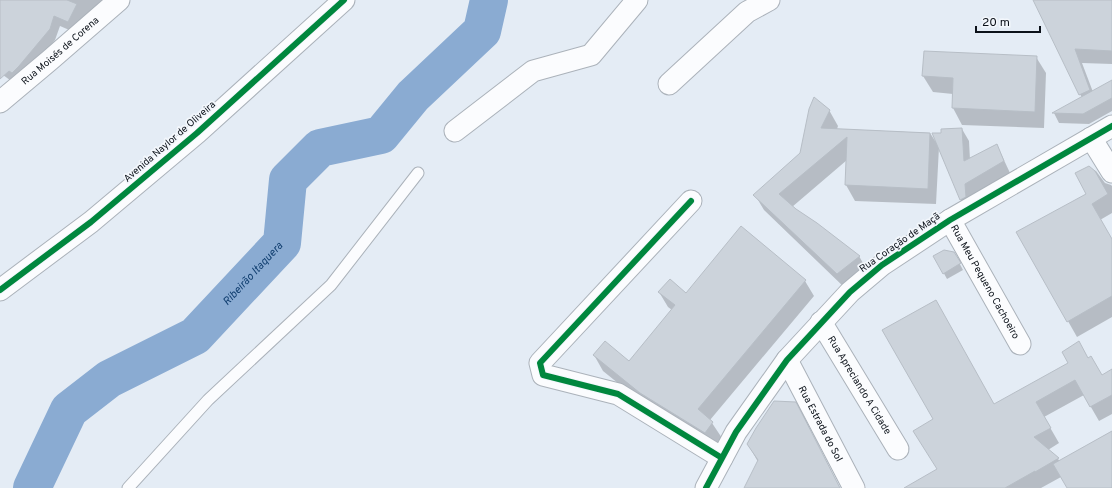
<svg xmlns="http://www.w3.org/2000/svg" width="1112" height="488" font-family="Overpass,sans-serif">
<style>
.shadow{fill:#0003}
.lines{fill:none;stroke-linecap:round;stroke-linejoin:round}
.river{stroke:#8aabd2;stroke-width:38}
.building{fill:#ccd3db;stroke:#b7bec6}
.service-casing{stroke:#abb2ba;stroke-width:13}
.minor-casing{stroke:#abb2ba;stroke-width:23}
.service{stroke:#fbfcfe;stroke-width:11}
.minor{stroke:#fbfcfe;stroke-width:21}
.cycleway-casing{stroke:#f3f7fc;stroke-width:8}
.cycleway{stroke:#00873e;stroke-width:6}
.labels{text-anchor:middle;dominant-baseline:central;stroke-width:3.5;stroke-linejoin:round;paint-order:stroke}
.street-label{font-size:10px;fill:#0b1119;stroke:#f3f7fc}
.water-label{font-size:11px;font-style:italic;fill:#0f3d6e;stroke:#f3f7fc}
</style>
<rect width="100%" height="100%" fill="#e4ecf5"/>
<path class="shadow" d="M 0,0 L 102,0 L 97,10 L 94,8 L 87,20 L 82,18 L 74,32 L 60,26 L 55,40 L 25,77 L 14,83 L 3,75 L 0,75 Z
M 1034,0 L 1112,0 L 1112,64 L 1082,63 L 1093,92 L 1112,81 L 1112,111 L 1089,124 L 1059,123 L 1054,113 L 1082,98 Z
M 1036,57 L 1046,73 L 1044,128 L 962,125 L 953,108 L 953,94 L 933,92 L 923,76 Z
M 829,110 L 838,126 L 837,129 L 930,133 L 939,147 L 936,204 L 855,201 L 846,185 L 847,160 L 792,207 L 859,256 L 868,272 L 846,289 L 764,210 L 755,195 L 801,154 Z
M 962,129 L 969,141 L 970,160 L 997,145 L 1010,173 L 972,196 L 968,211 L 961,200 L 934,134 L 942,134 Z
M 1088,168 L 1096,171 L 1105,183 L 1111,185 L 1112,186 L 1112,213 L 1100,220 L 1112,241 L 1112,317 L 1077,337 L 1018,233 L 1088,194 Z
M 954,253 L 963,270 L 947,279 L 935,257 Z
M 805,281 L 814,296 L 710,420 L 722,438 L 714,448 L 650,409 L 603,371 L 594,355 L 629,362 L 672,310 L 668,307 L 659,292 L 686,294 Z
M 1088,359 L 1102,376 L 1112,371 L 1112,414 L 1099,421 L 1084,395 L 1044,417 L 1059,443 L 1048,450 L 1060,461 L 1112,431 L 1112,488 L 1068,488 L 1061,477 L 1041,488 L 906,488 L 938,470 L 994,405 Z
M 806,423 L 840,488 L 745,488 L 758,462 L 748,444 Z"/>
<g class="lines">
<path class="river" id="s1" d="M 32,488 L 69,410 L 109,379 L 195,336 L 282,243 L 288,180 L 320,148 L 381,135 L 413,96 L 482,31 L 489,0"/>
</g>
<path class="building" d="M 0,0 L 67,0 L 77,4 L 68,22 L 54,16 L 50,29 L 19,66 L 12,73 L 9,71 L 0,79 Z
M 1033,0 L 1112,0 L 1112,51 L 1075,49 L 1090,90 L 1079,95 Z
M 924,51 L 1037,56 L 1035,112 L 952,108 L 953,78 L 922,76 Z
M 1112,80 L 1112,98 L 1083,114 L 1052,113 Z
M 814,97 L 830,110 L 821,128 L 930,133 L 928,189 L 845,185 L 847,137 L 779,194 L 796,209 L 817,223 L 860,256 L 837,274 L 753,195 L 800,153 L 809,109 Z
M 962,128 L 964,161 L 997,144 L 1004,161 L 965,184 L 966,197 L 960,200 L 932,133 L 941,133 L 941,129 Z
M 1089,166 L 1095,171 L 1108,194 L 1092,204 L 1112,239 L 1112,296 L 1067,322 L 1016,232 L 1086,194 L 1075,173 Z
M 741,226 L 806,280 L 698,409 L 713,422 L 705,433 L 640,393 L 593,355 L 605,341 L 629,361 L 675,305 L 658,292 L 670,279 L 686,293 Z
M 944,250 L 954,252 L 961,263 L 943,274 L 933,256 Z
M 936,300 L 994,404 L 1068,363 L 1062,352 L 1079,341 L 1088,358 L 1091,356 L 1102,375 L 1112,369 L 1112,395 L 1090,407 L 1075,380 L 1036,402 L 1051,428 L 1034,437 L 1059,458 L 1035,472 L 1035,471 L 1005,488 L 904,488 L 937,469 L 913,431 L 933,419 L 882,330 Z
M 774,401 L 796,402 L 840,488 L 744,488 L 758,460 L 747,444 L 756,428 Z
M 1112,431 L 1112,488 L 1067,488 L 1053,464 Z"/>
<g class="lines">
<defs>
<path id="service" d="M 128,488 L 208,400 L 331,285 L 418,173"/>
<g id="minor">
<path d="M 669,84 L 747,12 L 769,0"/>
<path id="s2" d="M 0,102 L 50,60 L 119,0"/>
<path d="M 455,131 L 533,71 L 591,55 L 637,0"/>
<path d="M 1091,138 L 1112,172"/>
<path d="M 691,201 L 540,363 L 543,375 L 618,394 L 722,458"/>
<path id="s3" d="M 950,220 L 1020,344"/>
<path d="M 0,290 L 91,222 L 197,133 L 344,0"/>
<path id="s4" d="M 821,322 L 898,449"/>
<path id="s5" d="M 787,360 L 854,488"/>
<path d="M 706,488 L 736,432 L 787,360 L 850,292 L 882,265 L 950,220 L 1112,126"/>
</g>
</defs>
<use href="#service" class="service-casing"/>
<use href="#minor" class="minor-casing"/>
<use href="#service" class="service"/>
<use href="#minor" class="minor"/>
<defs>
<path id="cycleway" d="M 691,201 L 540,363 L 543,375 L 618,394 L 722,458
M 0,290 L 91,222 L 197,133 L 344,0
M 706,488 L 736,432 L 787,360 L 850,292 L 882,265 L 950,220 L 1112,126"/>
</defs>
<use href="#cycleway" class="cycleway-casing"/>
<use href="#cycleway" class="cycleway"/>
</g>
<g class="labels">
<g class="street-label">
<text stroke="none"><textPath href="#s2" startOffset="79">Rua Moisés de Corena</textPath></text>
<text transform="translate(170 142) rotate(-41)">Avenida Naylor de Oliveira</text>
<text transform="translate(900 243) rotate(-35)">Rua Coração de Maçã</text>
<text stroke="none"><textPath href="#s3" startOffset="71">Rua Meu Pequeno Cachoeiro</textPath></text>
<text stroke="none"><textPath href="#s4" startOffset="74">Rua Apreciando A Cidade</textPath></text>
<text stroke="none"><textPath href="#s5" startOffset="72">Rua Estrada do Sol</textPath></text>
</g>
<g class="water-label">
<text stroke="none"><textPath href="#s1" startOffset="318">Ribeirão Itaquera</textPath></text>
</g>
</g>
<path d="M976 26v6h64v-6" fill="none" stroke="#0b1119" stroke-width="2"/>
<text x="982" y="26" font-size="12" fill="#0b1119" stroke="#f3f7fc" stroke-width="3" paint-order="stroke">20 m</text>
</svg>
